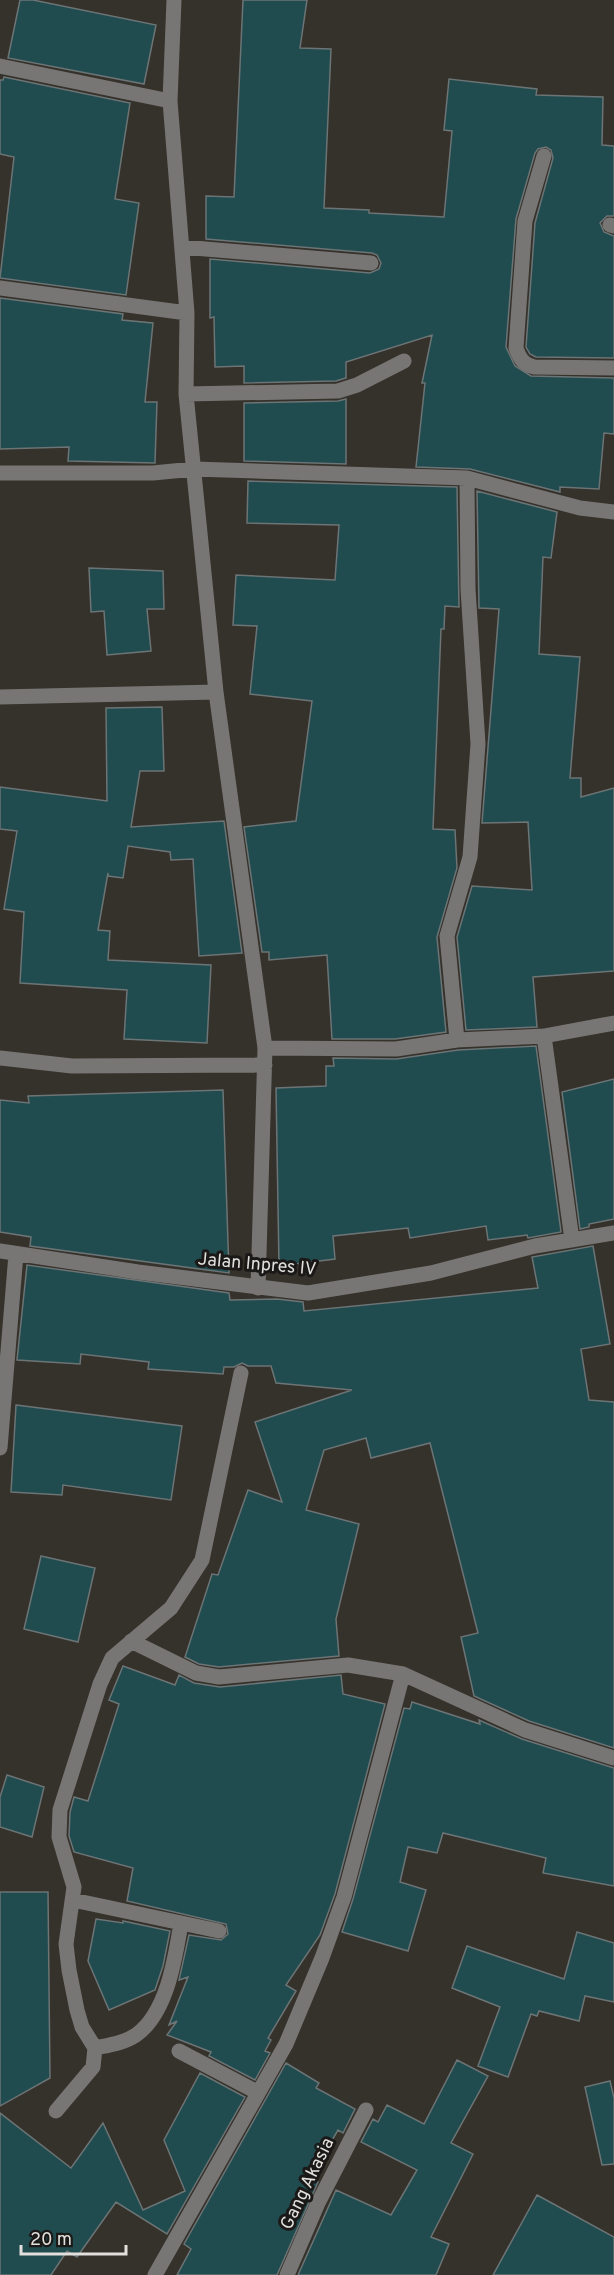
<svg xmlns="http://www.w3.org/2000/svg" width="614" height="2275" font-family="Overpass,sans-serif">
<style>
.building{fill:#204b4f;stroke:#6c7475;stroke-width:1.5}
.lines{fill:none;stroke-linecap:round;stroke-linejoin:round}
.minor{stroke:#787674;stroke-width:15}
.labels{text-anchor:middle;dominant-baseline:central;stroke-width:6;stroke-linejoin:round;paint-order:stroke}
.street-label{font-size:18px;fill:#e2e0dc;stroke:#1b1917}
</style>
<rect width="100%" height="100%" fill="#35312b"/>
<path class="building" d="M 20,0 L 33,0 L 156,25 L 144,84 L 8,58 Z
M 243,0 L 307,0 L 300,48 L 331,49 L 324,208 L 369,210 L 369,213 L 444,217 L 452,131 L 444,130 L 449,79 L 537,89 L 536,95 L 603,97 L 602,145 L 614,146 L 614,216 L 607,216 L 600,223 L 604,232 L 614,236 L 614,358 L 536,357 L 530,354 L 526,347 L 535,223 L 553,158 L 551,150 L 546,147 L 538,149 L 535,153 L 516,219 L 506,347 L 515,366 L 531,376 L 614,378 L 614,434 L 604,433 L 599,489 L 560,487 L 560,492 L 470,469 L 416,467 L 425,383 L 422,383 L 432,335 L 346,362 L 346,378 L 336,381 L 244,383 L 244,366 L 215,367 L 214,317 L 210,318 L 210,259 L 370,273 L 379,269 L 381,263 L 377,255 L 372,253 L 206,239 L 206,196 L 234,197 Z
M 4,77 L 130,103 L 115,199 L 139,203 L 126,295 L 0,278 L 14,157 L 0,154 L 0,80 L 3,80 Z
M 0,298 L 123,314 L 122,320 L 153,323 L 145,402 L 157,402 L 155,463 L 68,461 L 69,447 L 0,449 Z
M 346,399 L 346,464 L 244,461 L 244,403 L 338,401 Z
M 248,481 L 457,487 L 459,607 L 445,606 L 444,629 L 441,629 L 433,829 L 455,830 L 457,868 L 437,937 L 446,1032 L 395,1039 L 332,1039 L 327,955 L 269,960 L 269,952 L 262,952 L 244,827 L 296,821 L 312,701 L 250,694 L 257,626 L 233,625 L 236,575 L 335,580 L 339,525 L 247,523 Z
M 477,491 L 557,512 L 551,558 L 543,557 L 539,654 L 580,657 L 570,778 L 581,778 L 581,797 L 614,788 L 614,971 L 533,977 L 537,1027 L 466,1030 L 457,937 L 472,886 L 532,890 L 528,822 L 482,823 L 499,609 L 479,608 Z
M 89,568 L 163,571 L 164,609 L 147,609 L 151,651 L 107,655 L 104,611 L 91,612 Z
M 162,707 L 164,771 L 140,771 L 131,827 L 224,821 L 242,953 L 199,956 L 193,859 L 171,860 L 170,852 L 128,846 L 123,878 L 108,876 L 108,873 L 98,930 L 110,931 L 108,960 L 211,965 L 207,1043 L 124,1039 L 127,990 L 20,983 L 24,912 L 4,909 L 17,831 L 0,829 L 0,787 L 107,801 L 106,708 Z
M 536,1046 L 561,1232 L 528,1238 L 527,1235 L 488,1240 L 486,1226 L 410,1238 L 408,1228 L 333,1236 L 335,1259 L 279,1266 L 276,1088 L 326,1086 L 326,1066 L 334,1066 L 333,1058 L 396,1059 L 458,1050 Z
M 614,1079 L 614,1219 L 589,1224 L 589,1227 L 580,1229 L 562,1092 Z
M 223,1090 L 229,1273 L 30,1246 L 31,1237 L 0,1232 L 0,1100 L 29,1103 L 28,1096 Z
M 593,1246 L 610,1344 L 581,1349 L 589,1400 L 614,1402 L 614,1748 L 529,1721 L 474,1696 L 461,1637 L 478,1633 L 430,1443 L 371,1458 L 366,1438 L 324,1450 L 306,1510 L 359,1524 L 336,1619 L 339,1656 L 219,1667 L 199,1664 L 185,1657 L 212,1574 L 218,1575 L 248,1490 L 282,1502 L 255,1422 L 352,1390 L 276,1383 L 271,1366 L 248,1366 L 242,1363 L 234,1367 L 224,1367 L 223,1374 L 148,1369 L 149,1362 L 81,1354 L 80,1364 L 17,1360 L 27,1265 L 229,1293 L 230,1300 L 277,1299 L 303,1302 L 304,1311 L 538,1288 L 532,1257 Z
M 16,1405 L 182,1426 L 171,1500 L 63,1485 L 62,1495 L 11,1492 Z
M 41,1556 L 95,1568 L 78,1642 L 24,1629 Z
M 123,1666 L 175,1685 L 179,1675 L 194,1683 L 220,1687 L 341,1675 L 343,1694 L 385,1704 L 335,1894 L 320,1935 L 286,1985 L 296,1991 L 268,2038 L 271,2040 L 265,2051 L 270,2053 L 255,2080 L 209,2056 L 211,2052 L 167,2035 L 177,2021 L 169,2025 L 188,1977 L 179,1980 L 189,1935 L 221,1940 L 228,1934 L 226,1924 L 127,1901 L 133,1868 L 74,1852 L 69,1836 L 70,1812 L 74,1797 L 88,1801 L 119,1704 L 109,1700 Z
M 412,1702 L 480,1724 L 479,1720 L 522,1739 L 614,1768 L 614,1886 L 543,1873 L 546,1858 L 443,1833 L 437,1853 L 408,1847 L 400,1882 L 426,1890 L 408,1951 L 342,1932 L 353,1899 L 404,1708 L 410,1709 Z
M 7,1775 L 44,1787 L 32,1837 L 0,1827 L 0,1797 Z
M 0,1892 L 48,1892 L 50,2078 L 0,2106 Z
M 96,1919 L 123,1923 L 123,1921 L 170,1931 L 163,1966 L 155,1990 L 109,2010 L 88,1961 Z
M 577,1932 L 614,1943 L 614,2002 L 585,1996 L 579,2021 L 539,2011 L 537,2016 L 531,2014 L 508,2077 L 478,2066 L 500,2007 L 452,1988 L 467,1946 L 564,1979 Z
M 457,2060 L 488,2076 L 451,2143 L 473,2154 L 431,2237 L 449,2244 L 436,2275 L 298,2275 L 336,2190 L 391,2215 L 417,2170 L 361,2142 L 373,2119 L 378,2122 L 387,2105 L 424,2124 Z
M 286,2063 L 319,2083 L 316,2088 L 355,2109 L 343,2133 L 338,2130 L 309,2179 L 318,2182 L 277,2275 L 177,2275 L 191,2249 L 184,2244 Z
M 200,2073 L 245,2097 L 167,2234 L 116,2202 L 77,2257 L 67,2251 L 51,2275 L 0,2275 L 0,2113 L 71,2168 L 103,2123 L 143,2210 L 185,2191 L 164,2140 Z
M 610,2081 L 614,2098 L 614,2164 L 602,2165 L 585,2087 Z
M 537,2195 L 614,2237 L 614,2275 L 493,2275 Z"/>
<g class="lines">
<path class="minor" d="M 174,0 L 170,101 L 187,313 L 186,394 L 216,692 L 265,1048 L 258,1288
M 0,66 L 170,101
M 544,156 L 525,221 L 516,348 C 520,359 523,364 534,367 L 614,368
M 610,225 L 614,226
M 182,247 L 371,263
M 0,288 L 187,313
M 186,394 L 338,391 L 357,385 L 404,361
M 0,473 L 153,473 L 194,469 L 467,478 L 580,508 L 614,512
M 0,697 L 216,692
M 544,1036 L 572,1240
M 457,1040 L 447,936 L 470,857 L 478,744 L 468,589 L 467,478
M 265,1048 L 396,1049 L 457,1040 L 544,1036 L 614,1023
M 0,1058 L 72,1066 L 265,1065
M 0,1251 L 138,1272 L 308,1293 L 431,1273 L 535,1246 L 614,1233
M 0,1448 L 16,1254
M 131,1641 L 196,1673 L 219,1677 L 348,1665 L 403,1674 L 525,1730 L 614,1758
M 73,1900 L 219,1931
M 95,2048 C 109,2045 124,2043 136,2035 C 167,2013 175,1959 181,1923
M 179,2051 L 257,2092
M 56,2111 L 93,2067 L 95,2048 L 82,2027 L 77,2010 L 69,1970 L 66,1944 L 74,1887 L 59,1837 L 60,1810 L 100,1684 L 112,1658 L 171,1608 L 202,1560 L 241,1373
M 155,2275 L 286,2044 L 322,1958 L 344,1897 L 403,1674
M 287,2275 L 318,2203 L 366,2110"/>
</g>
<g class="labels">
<g class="street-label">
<text transform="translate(257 1265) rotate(5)">Jalan Inpres IV</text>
<text transform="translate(308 2184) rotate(-64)">Gang Akasia</text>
</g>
</g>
<path d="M21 2245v9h105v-9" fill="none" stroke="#e2e0dc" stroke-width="3"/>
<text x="30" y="2245" font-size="18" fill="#e2e0dc" stroke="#1b1917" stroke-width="4.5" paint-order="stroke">20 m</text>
</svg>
